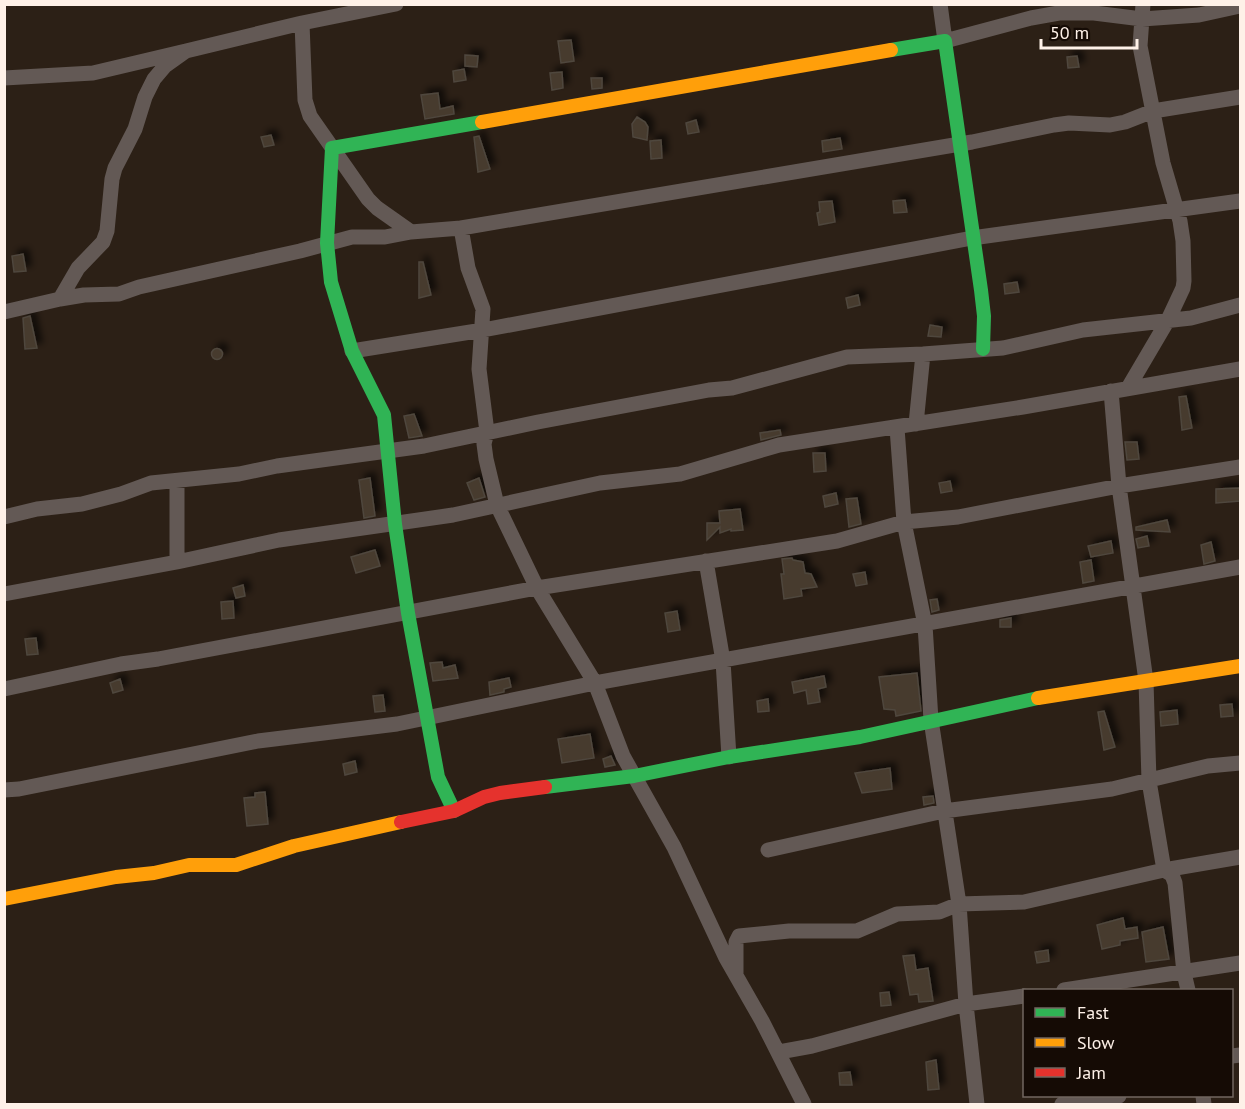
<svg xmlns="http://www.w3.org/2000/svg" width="1245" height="1109" font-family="'PT Sans',sans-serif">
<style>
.building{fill:#463b2e;stroke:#4f473e;stroke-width:1.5;filter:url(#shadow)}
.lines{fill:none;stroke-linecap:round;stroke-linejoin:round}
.street{stroke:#635955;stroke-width:15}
.fast{stroke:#30b455;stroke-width:14}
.slow{stroke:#ff9f0a;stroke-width:14}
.jam{stroke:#e5322d;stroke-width:14}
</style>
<defs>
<filter id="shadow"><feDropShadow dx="5.5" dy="-5.5" stdDeviation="3" flood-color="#0009"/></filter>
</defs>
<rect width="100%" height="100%" fill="#2c2016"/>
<path class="building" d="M 571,40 L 574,61 L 561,63 L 558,41 Z
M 465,55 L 478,56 L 477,67 L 465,66 Z
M 1077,56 L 1079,67 L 1068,68 L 1067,57 Z
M 464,69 L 466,80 L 454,82 L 453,71 Z
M 562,72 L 563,88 L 552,90 L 550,73 Z
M 591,78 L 602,78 L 602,88 L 592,89 Z
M 438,93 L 440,109 L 453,106 L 454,114 L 425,119 L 421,95 Z
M 637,117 L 645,122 L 648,127 L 647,140 L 633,137 L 632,124 Z
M 696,120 L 699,132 L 688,134 L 686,123 Z
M 271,135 L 274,145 L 264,147 L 261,137 Z
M 479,136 L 490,169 L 478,172 L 474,137 Z
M 840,138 L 842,149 L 823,152 L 822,141 Z
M 661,140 L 662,158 L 651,159 L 650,141 Z
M 905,200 L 907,212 L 894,213 L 893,201 Z
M 832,201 L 835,222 L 819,225 L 817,213 L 820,212 L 819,202 Z
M 23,254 L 26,271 L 14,272 L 12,256 Z
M 419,262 L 423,262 L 431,295 L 419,298 Z
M 1017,282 L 1019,292 L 1005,294 L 1004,284 Z
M 858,295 L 860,305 L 848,308 L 846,298 Z
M 30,316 L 37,348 L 25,349 L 23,318 Z
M 930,325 L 942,327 L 941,337 L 928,336 Z
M211.5 354a5.5 5.5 0 1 1 11 0a5.5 5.5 0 1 1-11 0Z
M 1186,396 L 1192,428 L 1182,430 L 1179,397 Z
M 414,414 L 422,436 L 409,438 L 404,416 Z
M 780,430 L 781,435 L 761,440 L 760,433 Z
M 1125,442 L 1137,442 L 1139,459 L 1127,460 Z
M 813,453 L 825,453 L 826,471 L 814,472 Z
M 370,478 L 375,516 L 364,518 L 359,480 Z
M 479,478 L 485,497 L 474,500 L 467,483 Z
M 950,481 L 952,491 L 941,493 L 939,483 Z
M 1240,488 L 1240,501 L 1216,503 L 1216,489 Z
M 836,493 L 838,504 L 825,507 L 823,496 Z
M 857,498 L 861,524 L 849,527 L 846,499 Z
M 740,509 L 743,530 L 731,531 L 731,529 L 720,533 L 720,527 L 707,540 L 707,523 L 720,523 L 719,511 Z
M 1167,520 L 1170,532 L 1136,530 L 1136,527 Z
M 1147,536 L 1149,546 L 1138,548 L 1136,539 Z
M 1111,541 L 1113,553 L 1091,557 L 1088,546 Z
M 1211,542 L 1215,561 L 1204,564 L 1201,545 Z
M 375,550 L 380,566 L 356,573 L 351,557 Z
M 792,558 L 793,560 L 803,562 L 805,573 L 811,574 L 817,587 L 801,589 L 802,596 L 784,599 L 781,574 L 784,574 L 782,559 Z
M 1091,560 L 1094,581 L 1083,583 L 1080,562 Z
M 865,572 L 867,584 L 856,586 L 853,574 Z
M 243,585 L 245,596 L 236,598 L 233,588 Z
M 937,599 L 939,610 L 932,612 L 930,600 Z
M 233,601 L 234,618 L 222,619 L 221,602 Z
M 677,611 L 680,630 L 668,632 L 665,613 Z
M 1011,618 L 1011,627 L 1000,627 L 1000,620 Z
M 36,638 L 38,654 L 27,655 L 25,639 Z
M 442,662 L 443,668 L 455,665 L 458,678 L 433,681 L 430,663 Z
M 917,673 L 921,711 L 896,716 L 895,710 L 884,709 L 879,677 Z
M 824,676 L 826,687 L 818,689 L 820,702 L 808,704 L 806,690 L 794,693 L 792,682 Z
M 509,678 L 511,687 L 504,689 L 504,692 L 490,695 L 489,682 Z
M 120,679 L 123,690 L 113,693 L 110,683 Z
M 383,695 L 385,711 L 375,712 L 373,696 Z
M 768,699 L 769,711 L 758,712 L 757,701 Z
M 1232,704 L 1233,716 L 1221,717 L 1220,705 Z
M 1177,710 L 1178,724 L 1161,726 L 1160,712 Z
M 1104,711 L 1115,747 L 1104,750 L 1098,712 Z
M 590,734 L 594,758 L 562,763 L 558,739 Z
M 611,756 L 615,765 L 605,767 L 603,759 Z
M 355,761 L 357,772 L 345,775 L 343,764 Z
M 890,768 L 892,789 L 862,793 L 855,773 Z
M 265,792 L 268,824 L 247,826 L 244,798 L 255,797 L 255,793 Z
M 933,796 L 934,803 L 924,805 L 923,797 Z
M 1123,918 L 1125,929 L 1137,927 L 1138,938 L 1120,941 L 1120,945 L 1102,949 L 1097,925 Z
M 1163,927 L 1169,959 L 1146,962 L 1142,932 Z
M 1048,950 L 1049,961 L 1037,963 L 1035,952 Z
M 914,955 L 916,970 L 928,968 L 933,1001 L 919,1002 L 918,994 L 910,995 L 903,956 Z
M 889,992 L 891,1005 L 881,1006 L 880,993 Z
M 936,1060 L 939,1089 L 928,1090 L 926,1062 Z
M 850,1072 L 852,1085 L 840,1085 L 839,1073 Z"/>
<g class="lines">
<path class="street" d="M 940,4 L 945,41 L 1031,18 L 1059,13 L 1094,13 L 1142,19 L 1199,15 L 1240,6
M 302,23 L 305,100 L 310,116 L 368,199 L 377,208 L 411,232 L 461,228 L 972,142 L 1054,125 L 1069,123 L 1110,125 L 1125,122 L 1153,111 L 1240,97
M 186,51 L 302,23 L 396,4
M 4,78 L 93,73 L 186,51 L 165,66 L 154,79 L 145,97 L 135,129 L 115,168 L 112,179 L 107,231 L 103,242 L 78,268 L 60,299 L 4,312
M 461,228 L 468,268 L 483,309 L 479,369 L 487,432 L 484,444 L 486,459 L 497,505 L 537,588 L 595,683 L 623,756 L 674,847 L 726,958 L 762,1021 L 804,1104
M 60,299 L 84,295 L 119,294 L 139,287 L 300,251 L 352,237 L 385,237 L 411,232
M 352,351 L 483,330 L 972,238 L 1240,201
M 1128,388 L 1168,320 L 1183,288 L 1184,281 L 1183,241 L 1180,221 L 1163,163 L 1140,46 L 1143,4
M 1111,391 L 1119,486 L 1146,681 L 1149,781 L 1164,870 L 1172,875 L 1175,883 L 1184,973 L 1188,990
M 916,424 L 923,354
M 897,428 L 904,522 L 925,625 L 931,720 L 959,904 L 966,1004 L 977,1104
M 4,517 L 37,509 L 82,504 L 121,494 L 151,483 L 239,474 L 277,466 L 424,446 L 538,422 L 709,390 L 732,388 L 847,357 L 923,354 L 1003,348 L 1083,330 L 1191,318 L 1240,305
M 706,561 L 723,661 L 729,757
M 177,562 L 177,481
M 4,594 L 177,562 L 279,540 L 453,515 L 600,483 L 680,474 L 779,445 L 1023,407 L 1240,369
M 4,689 L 121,664 L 158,659 L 537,588 L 837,541 L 904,522 L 958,517 L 1119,486 L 1240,467
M 4,790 L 19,789 L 258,741 L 397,724 L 595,683 L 1240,567
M 768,850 L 944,811 L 1112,789 L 1208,766 L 1240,763
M 736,975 L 736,942 L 739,936 L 789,931 L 857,931 L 897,914 L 939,912 L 959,904 L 1024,902 L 1164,870 L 1240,857
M 1064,990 L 1240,963
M 779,1052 L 812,1046 L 966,1004 L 1024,996
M 1232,1056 L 1240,1055
M 1203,1096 L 1204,1104
M 1062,1104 L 1119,1096"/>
<path class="fast" d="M 891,50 L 945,41 L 981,290 L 984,316 L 983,349
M 545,787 L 634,776 L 729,757 L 860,737 L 1038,698
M 454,811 L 438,777 L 408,613 L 395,524 L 384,415 L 352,351 L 331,282 L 327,243 L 332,148 L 482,122"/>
<path class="slow" d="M 482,122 L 891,50
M 1038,698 L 1240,666
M 4,899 L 116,877 L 154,873 L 189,865 L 236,865 L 294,846 L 401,822"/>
<path class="jam" d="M 401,822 L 454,811 L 484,797 L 500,793 L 545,787"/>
</g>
<rect width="1245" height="1109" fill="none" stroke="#fef1e8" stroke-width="12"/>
<rect x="1023" y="989" width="210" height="108" fill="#150b05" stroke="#726760" stroke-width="1.5"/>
<rect x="1035" y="1008" width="30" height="9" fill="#30b455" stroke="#726760" stroke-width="1.5"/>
<text x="1077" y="1019" font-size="18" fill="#fef1e8">Fast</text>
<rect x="1035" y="1038" width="30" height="9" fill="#ff9f0a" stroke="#726760" stroke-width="1.5"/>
<text x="1077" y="1049" font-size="18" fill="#fef1e8">Slow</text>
<rect x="1035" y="1068" width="30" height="9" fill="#e5322d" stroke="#726760" stroke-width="1.5"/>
<text x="1077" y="1079" font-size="18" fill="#fef1e8">Jam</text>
<path d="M1041 39v9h96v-9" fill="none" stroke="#fef1e8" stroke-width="3"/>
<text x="1050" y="39" font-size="18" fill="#fef1e8" stroke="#150b05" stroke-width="4.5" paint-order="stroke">50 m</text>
</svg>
